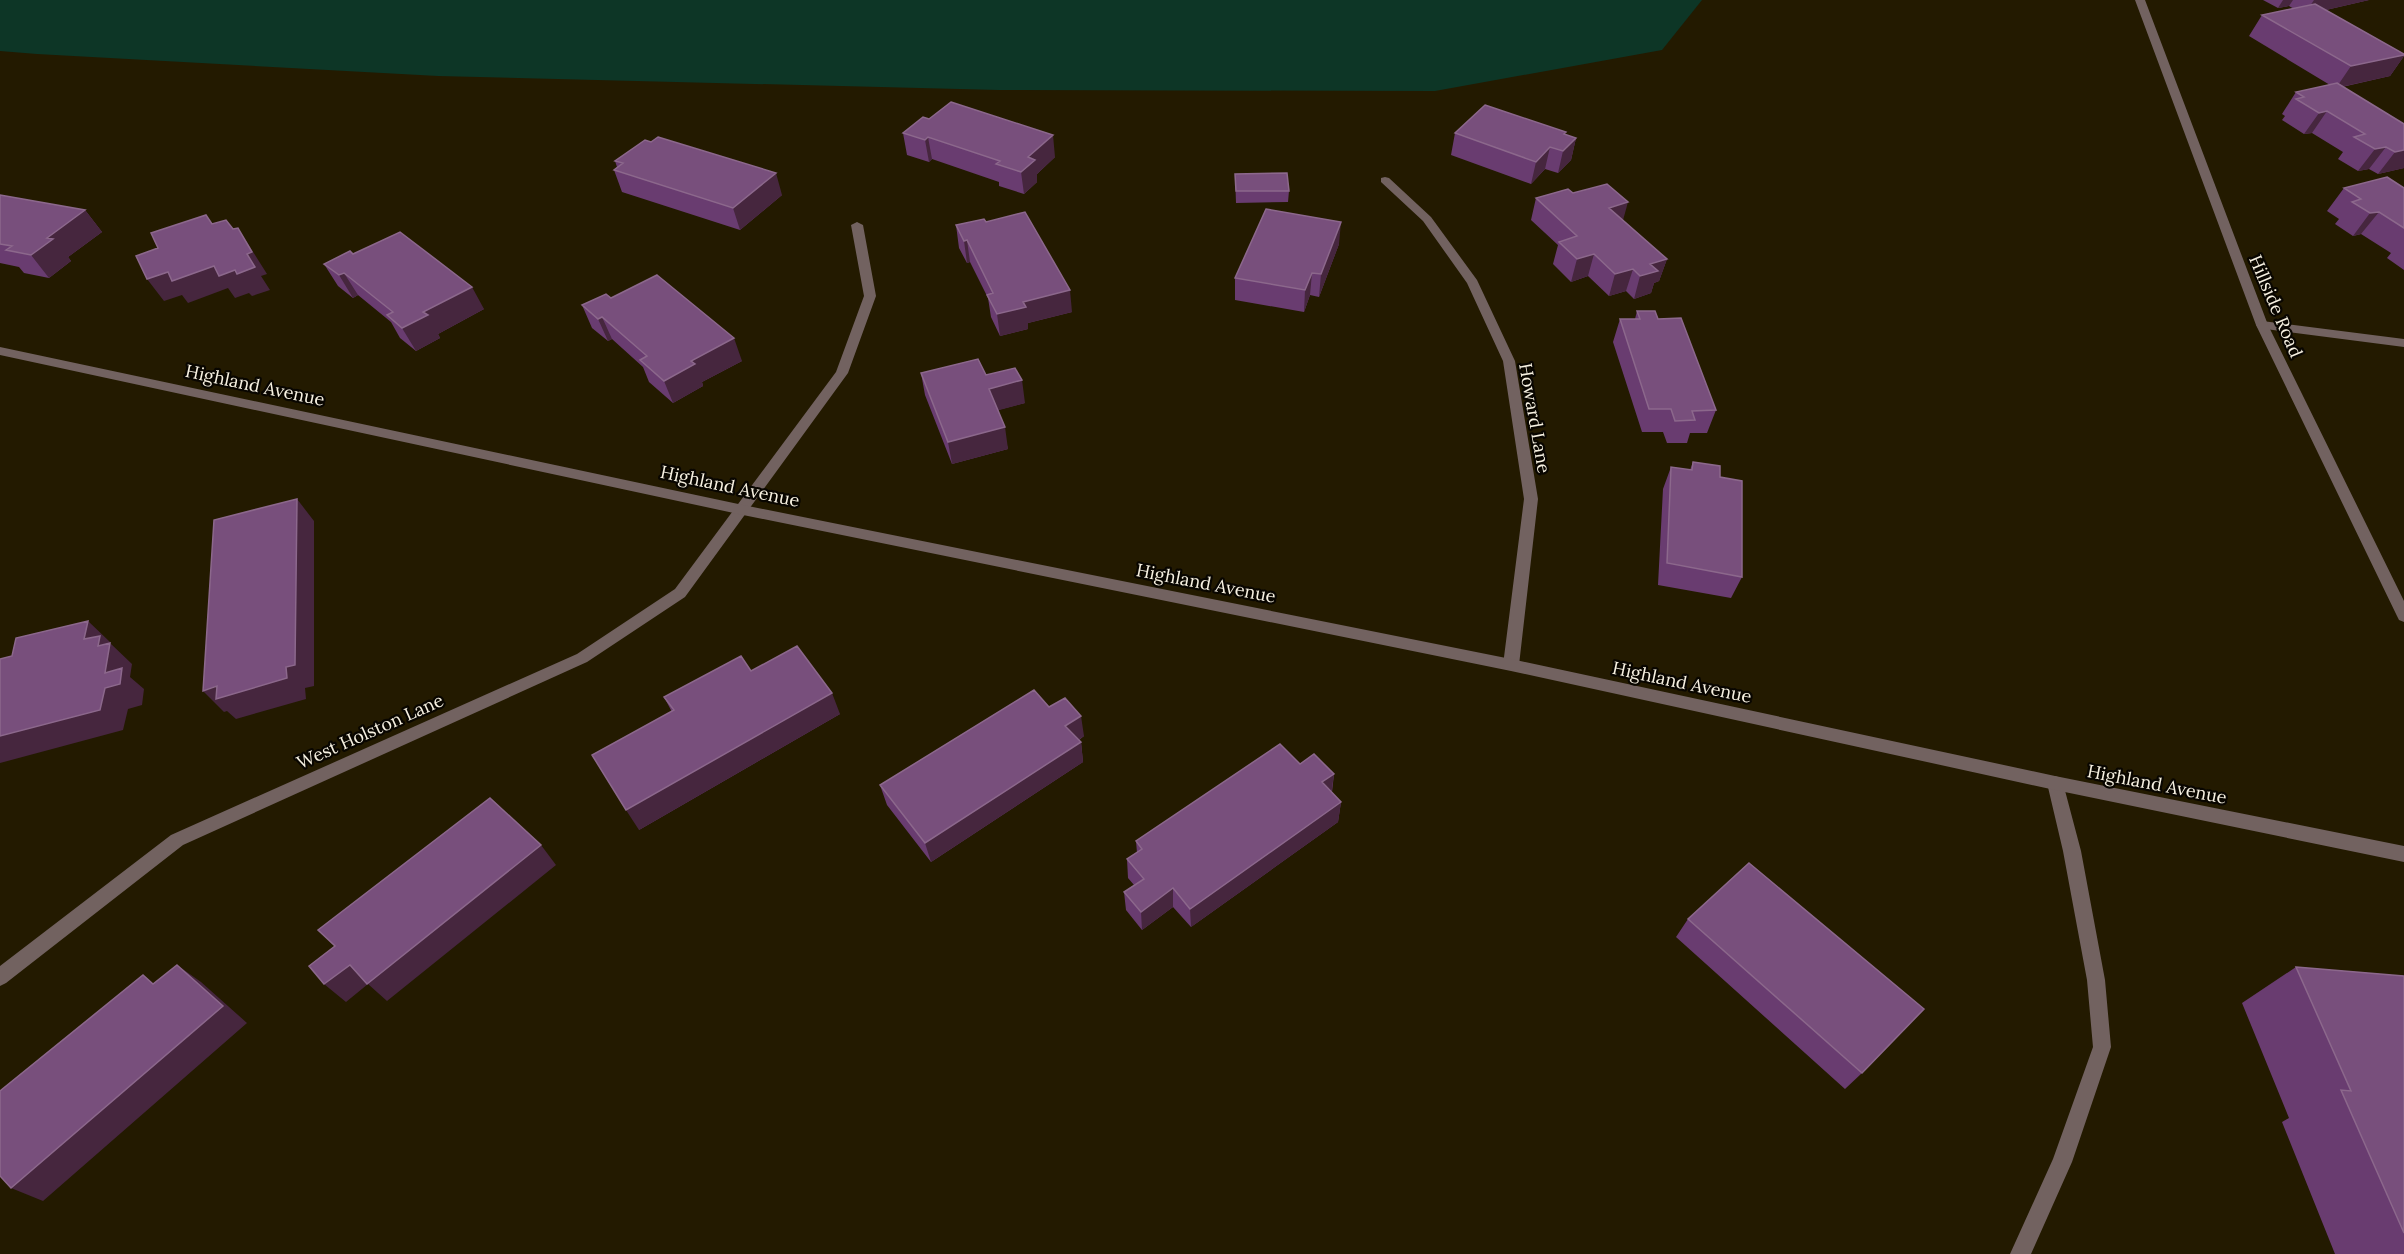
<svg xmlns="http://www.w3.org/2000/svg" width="2404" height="1254" font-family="Lora,serif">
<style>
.green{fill:#0d3626}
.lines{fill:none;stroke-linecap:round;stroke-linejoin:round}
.service{fill:#726260;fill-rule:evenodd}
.minor{fill:#726260;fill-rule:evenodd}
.tertiary{fill:#726260;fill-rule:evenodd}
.wall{fill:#693c70}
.shaded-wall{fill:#46263e}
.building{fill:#784f7c;stroke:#8c688c;stroke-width:1.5}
.labels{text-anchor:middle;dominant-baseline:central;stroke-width:4.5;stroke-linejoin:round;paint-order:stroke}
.street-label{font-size:18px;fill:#f7f1e1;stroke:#090600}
</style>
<rect width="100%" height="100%" fill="#231a00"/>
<path class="green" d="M 0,0 L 1702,0 L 1662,50 L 1435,91 L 999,90 L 438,76 L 37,54 L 0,51 Z"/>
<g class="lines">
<path class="service" d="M 2055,776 L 2061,778 L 2063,783 L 2081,851 L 2105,980 L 2111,1047 L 2072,1162 L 2031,1254 L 2010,1254 L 2053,1159 L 2093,1047 L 2087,980 L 2063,851 L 2047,783 L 2049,778 Z"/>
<path class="minor" d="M 1385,177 L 1389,178 L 1431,217 L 1477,280 L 1515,361 L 1538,499 L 1519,665 L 1516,669 L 1506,669 L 1503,665 L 1524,499 L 1503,361 L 1467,283 L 1423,221 L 1381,182 L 1381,178 Z
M 857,222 L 863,225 L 876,296 L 848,373 L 685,597 L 587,662 L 183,845 L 6,983 L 0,986 L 0,966 L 171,835 L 577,654 L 675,589 L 836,372 L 864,296 L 851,225 Z
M 2262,321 L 2404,339 L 2404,347 L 2258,328 L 2256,325 Z"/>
<path class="tertiary" d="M 2135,0 L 2145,0 L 2268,325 L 2404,601 L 2404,622 L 2399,620 L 2397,616 L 2256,325 Z
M 0,347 L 743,505 L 1511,659 L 2055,776 L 2404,846 L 2404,862 L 2055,790 L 1511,671 L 743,515 L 0,355 Z"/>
</g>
<path class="wall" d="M 2263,0 L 2369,0 L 2326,10 L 2404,54 L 2404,56 L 2390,76 L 2342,87 L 2404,124 L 2404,168 L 2378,174 L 2369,169 L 2358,171 L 2338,159 L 2343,152 L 2312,133 L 2304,134 L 2282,120 L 2285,116 L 2282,114 L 2296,92 L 2330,85 L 2249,36 L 2262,15 L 2294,9 L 2289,6 L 2278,8 Z
M 903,133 L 1055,157 L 1037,174 L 1037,182 L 1024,194 L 999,186 L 999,182 L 932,159 L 929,162 L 907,155 Z
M 1455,133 L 1565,134 L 1576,138 L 1571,160 L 1558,173 L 1545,169 L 1531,184 L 1451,155 Z
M 651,142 L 782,195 L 740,230 L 622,192 L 614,170 L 617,167 L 615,161 Z
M 1235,174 L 1289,191 L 1288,202 L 1236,203 Z
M 2344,188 L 2404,188 L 2404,270 L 2387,258 L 2391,253 L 2361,234 L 2353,236 L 2335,224 L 2339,219 L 2327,211 Z
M 1573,193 L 1623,220 L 1667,259 L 1659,281 L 1654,283 L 1651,293 L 1634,299 L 1626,291 L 1609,296 L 1588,276 L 1571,282 L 1553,264 L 1558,245 L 1531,220 L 1536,198 Z
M 0,195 L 85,210 L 102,232 L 68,257 L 71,261 L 49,278 L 24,273 L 19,267 L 0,263 Z
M 956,225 L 1072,312 L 1028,323 L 1028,329 L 1000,336 L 991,317 L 988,298 L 970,262 L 967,263 L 959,248 Z
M 1339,244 L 1319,297 L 1310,295 L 1304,312 L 1235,300 L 1235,278 Z
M 353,254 L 484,309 L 438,334 L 440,338 L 416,351 L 400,338 L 391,322 L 358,295 L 353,298 L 338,286 L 324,264 Z
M 611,298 L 742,361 L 702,382 L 703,386 L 673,403 L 649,382 L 643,367 L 612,339 L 608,341 L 592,328 L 582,305 Z
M 1637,311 L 1716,410 L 1707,433 L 1690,433 L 1687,443 L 1667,443 L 1663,432 L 1642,432 L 1613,342 L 1620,319 L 1635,319 Z
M 921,373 L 986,375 L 1025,403 L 998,410 L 1008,449 L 952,464 L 925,395 Z
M 1693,462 L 1720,477 L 1742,577 L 1731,598 L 1658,585 L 1663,489 L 1671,467 L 1690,470 Z
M 751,671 L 840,714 L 639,830 L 672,712 L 664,697 Z
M 1049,707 L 1084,736 L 1079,740 L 1081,742 L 1083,762 L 931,862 L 887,805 L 880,785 Z
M 1300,764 L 1334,774 L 1332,792 L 1341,802 L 1338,822 L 1191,927 L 1173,907 L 1142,930 L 1126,910 L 1124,892 L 1134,885 L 1128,878 L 1127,859 L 1137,853 L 1136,841 Z
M 1688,919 L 1862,1073 L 1845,1089 L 1676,937 Z
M 2296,967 L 2404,976 L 2404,1254 L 2335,1254 L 2282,1122 L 2289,1118 L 2242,1003 Z"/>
<path class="shaded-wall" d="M 2283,0 L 2293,0 L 2289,6 L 2278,8 Z
M 2314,0 L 2369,0 L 2304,15 Z
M 2404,55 L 2404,56 L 2390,76 L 2336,88 L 2351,66 Z
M 2327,111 L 2312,133 L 2304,134 L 2319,113 Z
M 1053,135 L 1055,157 L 1037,174 L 1037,182 L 1024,194 L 1021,172 L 1028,157 Z
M 928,137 L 932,159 L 929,162 L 925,140 Z
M 1576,138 L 1571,160 L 1558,173 L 1563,151 Z
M 1550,147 L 1545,169 L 1531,184 L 1536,162 Z
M 2386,147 L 2369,169 L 2358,171 L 2375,149 Z
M 2404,150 L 2404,168 L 2378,174 L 2395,152 Z
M 776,173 L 782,195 L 740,230 L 733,208 Z
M 1628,202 L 1622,224 L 1609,208 Z
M 85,210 L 102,232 L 68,257 L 71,261 L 49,278 L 31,255 L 47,238 Z
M 2379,212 L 2361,234 L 2353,236 L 2370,213 Z
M 1341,222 L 1339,244 L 1319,297 L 1321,274 Z
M 238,228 L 267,274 L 261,276 L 270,290 L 252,296 L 249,293 L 235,298 L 228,288 L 188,303 L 182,295 L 164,301 L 147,279 L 168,272 Z
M 967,240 L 970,262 L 967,263 L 964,241 Z
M 1594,254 L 1588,276 L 1571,282 L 1577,259 Z
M 1667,259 L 1659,281 L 1654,283 L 1651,293 L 1634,299 L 1640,276 L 1650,264 Z
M 1633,269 L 1626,291 L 1609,296 L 1615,274 Z
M 344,273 L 358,295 L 353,298 L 339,275 Z
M 1312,273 L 1310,295 L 1304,312 L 1305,290 Z
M 472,287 L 484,309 L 438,334 L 440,338 L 416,351 L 402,328 L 423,312 Z
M 1070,290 L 1072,312 L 1028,323 L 1028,329 L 1000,336 L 997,314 L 1023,302 Z
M 602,317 L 612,339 L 608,341 L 598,319 Z
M 734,338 L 742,361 L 702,382 L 703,386 L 673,403 L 664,381 L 691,361 Z
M 1022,380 L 1025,403 L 992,412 L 989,389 Z
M 1005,427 L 1008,449 L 952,464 L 948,442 Z
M 297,499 L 314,521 L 314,686 L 305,688 L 306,699 L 236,719 L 227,711 L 224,712 L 203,691 L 286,667 Z
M 88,621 L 110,642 L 109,645 L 110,643 L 132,664 L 130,677 L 144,689 L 142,705 L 128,709 L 123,730 L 0,763 L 0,736 L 105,688 L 105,673 L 84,639 Z
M 832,693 L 840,714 L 639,830 L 626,810 Z
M 1081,716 L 1084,736 L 1068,747 L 1065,726 Z
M 1081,742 L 1083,762 L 931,862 L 925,843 Z
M 1334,774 L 1331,795 L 1322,782 Z
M 1341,802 L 1338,822 L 1191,927 L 1190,909 Z
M 541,845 L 556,865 L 387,1001 L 368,984 L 346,1002 L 324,984 L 350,965 Z
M 1173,888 L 1173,907 L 1142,930 L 1141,912 Z
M 177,965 L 201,982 L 247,1023 L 43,1201 L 11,1188 Z"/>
<path class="building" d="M 2315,4 L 2404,54 L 2404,55 L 2351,66 L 2262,15 Z
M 2337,83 L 2404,124 L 2404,150 L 2395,152 L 2386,147 L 2375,149 L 2354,137 L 2365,134 L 2327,111 L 2319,113 L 2296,99 L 2304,97 L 2296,92 Z
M 951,102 L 1053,135 L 1028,157 L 1035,160 L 1021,172 L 996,164 L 1000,161 L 928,137 L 925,140 L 903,133 L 923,117 L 929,119 Z
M 1485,105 L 1566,132 L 1564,134 L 1576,138 L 1563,151 L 1550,147 L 1536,162 L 1455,133 Z
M 658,137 L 776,173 L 733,208 L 614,170 L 623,163 L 615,161 L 645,140 L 651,142 Z
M 1287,173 L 1289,191 L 1236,191 L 1235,174 Z
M 2387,177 L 2404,188 L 2404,228 L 2379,212 L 2370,213 L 2352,202 L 2361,199 L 2344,188 Z
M 1607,184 L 1628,202 L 1609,208 L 1667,259 L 1650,264 L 1658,271 L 1640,276 L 1633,269 L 1615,274 L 1594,254 L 1577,259 L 1559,242 L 1577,236 L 1536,198 L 1568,189 L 1573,193 Z
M 0,195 L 85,210 L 47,238 L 53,239 L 31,255 L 6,250 L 12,246 L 0,244 Z
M 1266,209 L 1341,222 L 1321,274 L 1312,273 L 1305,290 L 1235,278 Z
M 1025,212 L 1070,290 L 1023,302 L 1026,307 L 997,314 L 987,295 L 993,293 L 967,240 L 964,241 L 956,225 L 984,219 L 986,222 Z
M 206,215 L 212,224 L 226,220 L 233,229 L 238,228 L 252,252 L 247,254 L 255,267 L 237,274 L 235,270 L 219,276 L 214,266 L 172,281 L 168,272 L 147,279 L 136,256 L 158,248 L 151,233 Z
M 400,232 L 472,287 L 423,312 L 428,315 L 402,328 L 387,315 L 393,312 L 344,273 L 339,275 L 324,264 L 350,251 L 353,254 Z
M 657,275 L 734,338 L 691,361 L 695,364 L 664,381 L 640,360 L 647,356 L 602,317 L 598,319 L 582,305 L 606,294 L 611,298 Z
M 1637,311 L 1655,311 L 1658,319 L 1681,318 L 1716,410 L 1692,411 L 1695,420 L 1675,421 L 1671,409 L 1649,409 L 1620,319 L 1640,319 Z
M 978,359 L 986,375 L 1015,368 L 1022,380 L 989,389 L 1005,427 L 948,442 L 921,373 Z
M 1693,462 L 1720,466 L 1720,477 L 1742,481 L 1742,577 L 1667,563 L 1671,467 L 1692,470 Z
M 297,499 L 295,665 L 286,667 L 287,678 L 216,699 L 217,686 L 203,691 L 214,520 Z
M 88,621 L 84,639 L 100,636 L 98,646 L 110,643 L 105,673 L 122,668 L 120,684 L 105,688 L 100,710 L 0,736 L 0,659 L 12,656 L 16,638 Z
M 797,646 L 832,693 L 626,810 L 592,755 L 674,710 L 664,697 L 741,656 L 751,671 Z
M 1034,690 L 1049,707 L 1065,698 L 1081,716 L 1065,726 L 1081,742 L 925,843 L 880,785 Z
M 1280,744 L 1300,764 L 1314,754 L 1334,774 L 1322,782 L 1341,802 L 1190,909 L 1173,888 L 1141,912 L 1124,892 L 1144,879 L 1127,859 L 1142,849 L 1136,841 Z
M 490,798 L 541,845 L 367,984 L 350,965 L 324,984 L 309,966 L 335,946 L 318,930 Z
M 1749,863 L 1924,1009 L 1862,1073 L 1688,919 Z
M 177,965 L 223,1006 L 11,1188 L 0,1176 L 0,1091 L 143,975 L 153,984 Z
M 2296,967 L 2404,976 L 2404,1233 L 2341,1090 L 2351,1091 Z"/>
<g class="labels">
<g class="street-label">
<text transform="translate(2276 306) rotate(67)">Hillside Road</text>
<text transform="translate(255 385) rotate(12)">Highland Avenue</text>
<text transform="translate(1535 418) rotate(80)">Howard Lane</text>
<text transform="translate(730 486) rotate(12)">Highland Avenue</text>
<text transform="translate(1206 583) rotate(11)">Highland Avenue</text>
<text transform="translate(1682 682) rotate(12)">Highland Avenue</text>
<text transform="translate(370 731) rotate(-24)">West Holston Lane</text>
<text transform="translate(2157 784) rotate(11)">Highland Avenue</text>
</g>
</g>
</svg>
